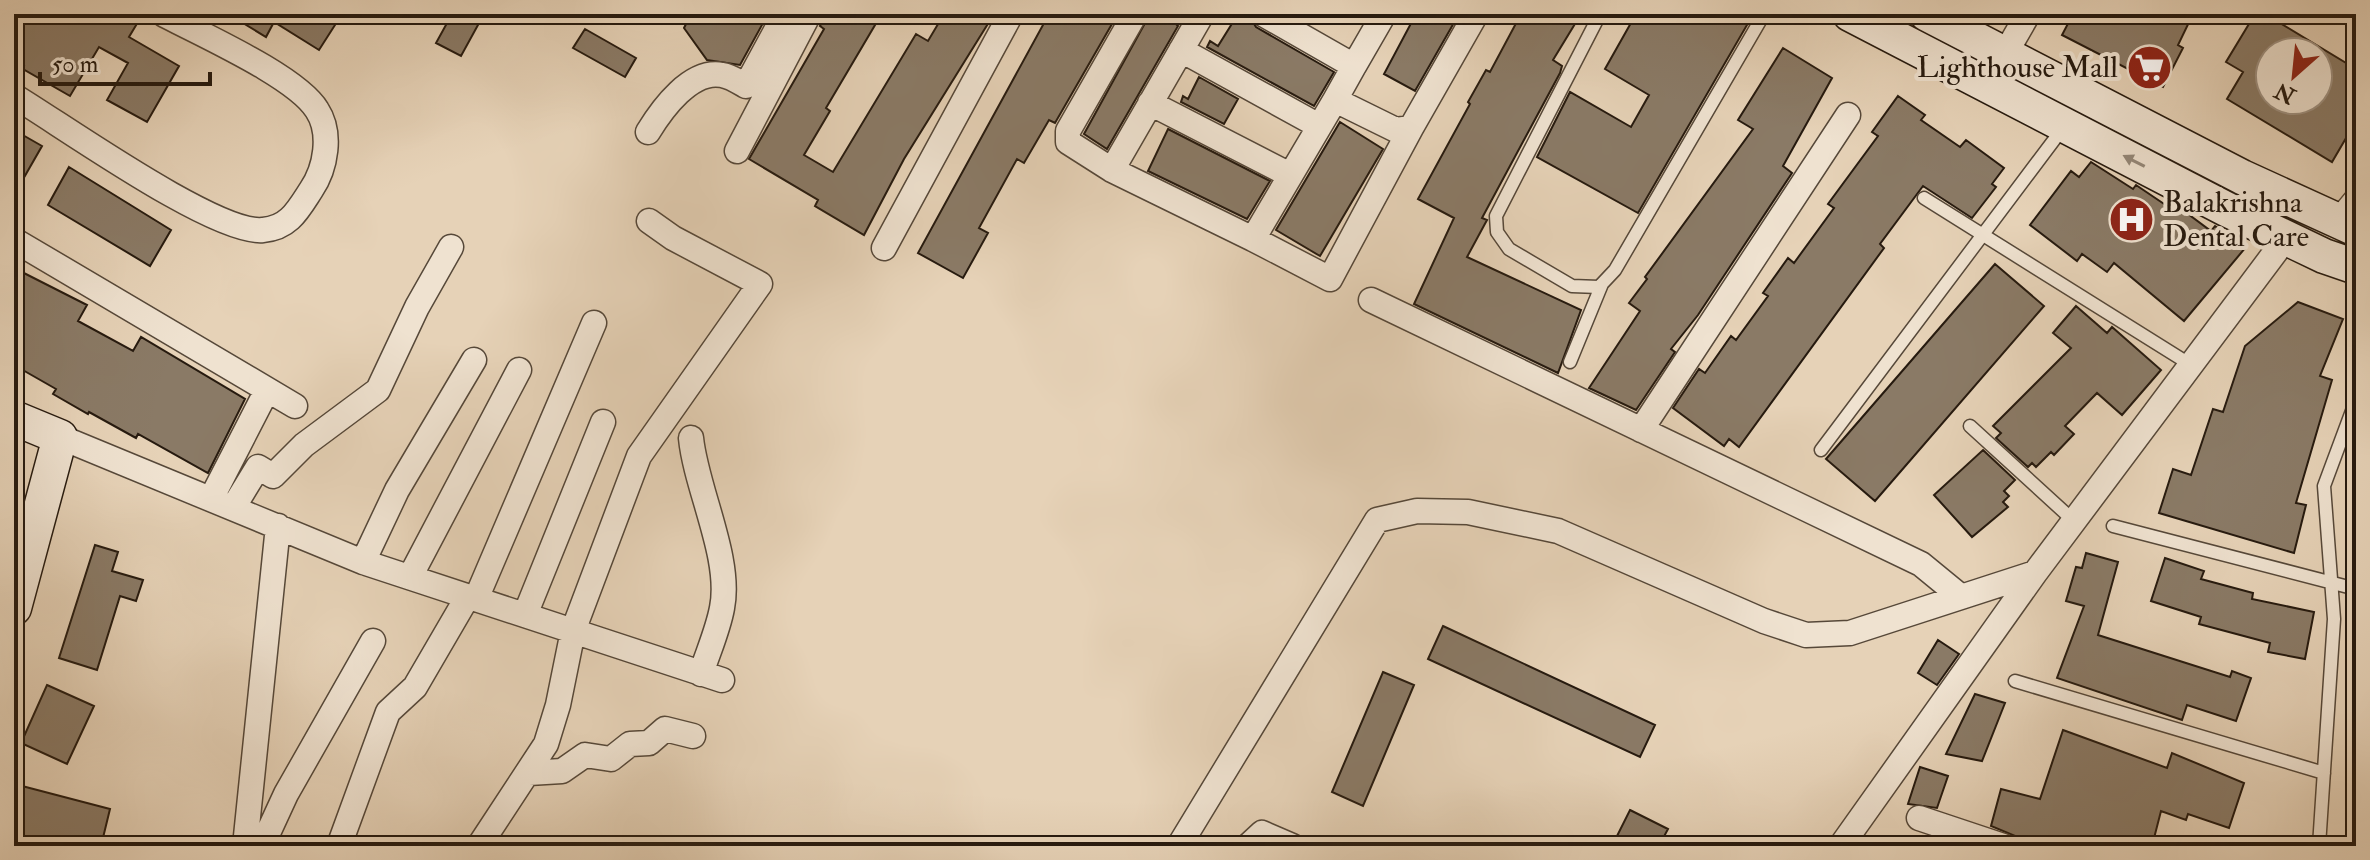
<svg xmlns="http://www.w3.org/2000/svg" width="2370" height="860" font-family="'IM FELL Double Pica',serif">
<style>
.building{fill:#8a7a66;stroke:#261a0f;stroke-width:2;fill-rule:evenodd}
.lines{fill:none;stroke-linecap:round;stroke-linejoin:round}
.lane-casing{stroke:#564839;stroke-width:15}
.street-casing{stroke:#564839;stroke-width:27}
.secondary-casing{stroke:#261a0f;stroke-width:37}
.lane{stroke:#efe2d0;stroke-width:12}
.street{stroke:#efe2d0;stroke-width:24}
.secondary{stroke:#efe2d0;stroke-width:34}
.oneway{fill:#958879}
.labels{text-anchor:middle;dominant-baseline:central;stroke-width:8;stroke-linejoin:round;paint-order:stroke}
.poi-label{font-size:30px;fill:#261a0f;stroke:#efe2d0;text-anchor:end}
</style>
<rect width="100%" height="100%" fill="#e6d2b7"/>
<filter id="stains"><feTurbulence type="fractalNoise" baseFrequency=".0025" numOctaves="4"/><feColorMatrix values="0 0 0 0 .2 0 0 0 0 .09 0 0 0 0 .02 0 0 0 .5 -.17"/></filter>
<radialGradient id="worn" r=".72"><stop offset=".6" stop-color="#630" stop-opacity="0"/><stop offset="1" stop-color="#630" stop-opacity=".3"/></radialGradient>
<path class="building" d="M 14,14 L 123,14 L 138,22 L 129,37 L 179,66 L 147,122 L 107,100 L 128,63 L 99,47 L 70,96 L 23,69 L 24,66 L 14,61 Z
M 228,14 L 342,14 L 319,50 L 274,22 L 266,37 Z
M 452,14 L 484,14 L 461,56 L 436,43 Z
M 691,14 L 768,14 L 740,65 L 707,60 L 684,28 Z
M 826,14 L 856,14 L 875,25 L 826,108 L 830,111 L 804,155 L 833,172 L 916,34 L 928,41 L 944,14 L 994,14 L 904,159 L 864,235 L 815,206 L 818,200 L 749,159 L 824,29 L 820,26 Z
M 1049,14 L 1111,14 L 1116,17 L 1055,123 L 1049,120 L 1024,163 L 1017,159 L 979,228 L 988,233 L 963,278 L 918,253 Z
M 1150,14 L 1166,14 L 1178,26 L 1107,149 L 1084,134 Z
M 1238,14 L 1248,14 L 1256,27 L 1334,72 L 1314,106 L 1207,47 L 1210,41 L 1218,46 Z
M 1416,14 L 1459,14 L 1415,91 L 1384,74 Z
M 1521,14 L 1581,14 L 1553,60 L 1562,66 L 1560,73 L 1482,218 L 1487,220 L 1467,257 L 1581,310 L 1558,373 L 1414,304 L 1454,218 L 1418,199 L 1470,104 L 1468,102 L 1486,70 L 1490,72 Z
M 1636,14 L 1727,14 L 1747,25 L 1638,213 L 1537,157 L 1570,92 L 1631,127 L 1649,95 L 1605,69 Z
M 2073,14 L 2193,14 L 2178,45 L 2183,48 L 2163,87 L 2062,35 Z
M 2255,14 L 2265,14 L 2356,69 L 2356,121 L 2332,162 L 2227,99 L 2243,72 L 2226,62 ZM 2270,52 L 2318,52 L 2318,100 L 2270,100 Z
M 585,29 L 636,58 L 625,77 L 573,48 Z
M 1783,48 L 1832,78 L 1783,166 L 1792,173 L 1698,315 L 1671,349 L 1675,352 L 1636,410 L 1589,388 L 1640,311 L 1629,303 L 1647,279 L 1645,277 L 1753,129 L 1738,120 Z
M 1199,77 L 1238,99 L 1224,124 L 1181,102 L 1183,96 L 1188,99 Z
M 1898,96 L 1925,115 L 1921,120 L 1960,147 L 1966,140 L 2004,168 L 1992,184 L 1996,187 L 1972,218 L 1923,186 L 1880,244 L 1884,248 L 1739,447 L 1729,439 L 1724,446 L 1673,408 L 1699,369 L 1705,373 L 1731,336 L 1736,340 L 1768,296 L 1763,293 L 1788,258 L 1794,263 L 1834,208 L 1828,204 L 1878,136 L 1872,132 Z
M 1340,122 L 1383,149 L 1320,256 L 1276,230 Z
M 1168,129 L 1270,181 L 1247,219 L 1148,171 Z
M 14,130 L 42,146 L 14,195 Z
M 2091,162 L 2133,189 L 2136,185 L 2176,212 L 2180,208 L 2211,231 L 2215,226 L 2246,247 L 2184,321 L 2114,263 L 2107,272 L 2082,254 L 2077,261 L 2030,225 L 2071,171 L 2079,177 Z
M 69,167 L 171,230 L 150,266 L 48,205 Z
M 1995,264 L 2044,306 L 1875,501 L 1826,459 Z
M 14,268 L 87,305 L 78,321 L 133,351 L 141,337 L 245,399 L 208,473 L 138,434 L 136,438 L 89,412 L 88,414 L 53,394 L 56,389 L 14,365 Z
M 2298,302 L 2343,319 L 2320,376 L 2332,380 L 2296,503 L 2306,505 L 2294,553 L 2159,513 L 2173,469 L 2191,475 L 2213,409 L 2223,412 L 2245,346 Z
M 2076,306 L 2107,333 L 2112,327 L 2161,370 L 2122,415 L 2097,393 L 2065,426 L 2074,434 L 2054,455 L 2051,452 L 2036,467 L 2032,463 L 2028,467 L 1996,438 L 2001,433 L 1993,426 L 2071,348 L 2053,333 Z
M 1983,450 L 2015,480 L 2004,491 L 2009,496 L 2003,502 L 2008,507 L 1972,537 L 1934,495 Z
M 95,545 L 118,552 L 112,571 L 143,580 L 136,601 L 120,596 L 97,670 L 59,658 Z
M 2086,553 L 2118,562 L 2098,635 L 2230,677 L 2232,671 L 2251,678 L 2236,721 L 2187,705 L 2182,720 L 2057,678 L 2084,606 L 2066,601 L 2076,567 L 2082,568 Z
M 2165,558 L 2204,571 L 2201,579 L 2253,593 L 2252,599 L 2314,612 L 2305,659 L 2268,652 L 2270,643 L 2199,624 L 2201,617 L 2151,601 Z
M 1443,626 L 1655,725 L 1640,757 L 1428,659 Z
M 1938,640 L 1959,654 L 1937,685 L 1918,673 Z
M 1383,672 L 1414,685 L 1363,806 L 1332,792 Z
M 47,685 L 94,706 L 67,764 L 21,743 Z
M 1975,694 L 2005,703 L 1982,761 L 1946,754 Z
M 2063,730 L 2167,768 L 2172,753 L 2244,783 L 2229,828 L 2188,814 L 2186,820 L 2161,811 L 2152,846 L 2039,846 L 1991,826 L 2001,789 L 2040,799 Z
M 1920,767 L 1948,776 L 1937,808 L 1908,804 Z
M 22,786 L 110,809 L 101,846 L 14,846 L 14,819 Z
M 1630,810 L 1668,829 L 1659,846 L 1612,846 Z"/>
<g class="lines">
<defs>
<path id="lane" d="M 1175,14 L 1195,25
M 1600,14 L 1496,216 L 1497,232 L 1509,249 L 1572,286 L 1599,287 L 1615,270 L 1764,14
M 1924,198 L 2191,365
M 1570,362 L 1602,284
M 1970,426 L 2074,521
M 1821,450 L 2063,128
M 2113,526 L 2356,589
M 2015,681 L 2324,773
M 2319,846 L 2334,619 L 2324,486 L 2356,400"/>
<path id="street" d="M 1135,14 L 1068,131 L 1068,142 L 1112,170 L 1253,239 L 1335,100 L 1396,130 L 1411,128 L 1476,14
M 1263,14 L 1354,66 L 1335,100
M 1181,50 L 1319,126
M 2005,54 L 2028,14
M 1354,66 L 1384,14
M 14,96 C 61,124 216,235 263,230 C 289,228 298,210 311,190 C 326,168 332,133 317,110 C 296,76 200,34 163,14
M 1150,103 L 1290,175
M 648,132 C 662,109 691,69 722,75 C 730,76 739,82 746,86 L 785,14
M 737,151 L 809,14
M 1112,170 L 1202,14
M 2337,223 L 2356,200
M 1253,239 L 1330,279 L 1411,128
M 14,240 L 295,406
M 884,248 L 1011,14
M 1371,300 L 1921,564 L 1960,596
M 1641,430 L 1848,115
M 60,437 L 363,562 L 722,680
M 691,438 C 696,489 732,558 722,608 C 718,630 708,652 701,674
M 211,499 L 267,390
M 233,508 L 258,467 L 273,476 L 304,445 L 378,390 L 417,307 L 451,247
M 363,562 L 397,490 L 474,360
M 410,577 L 519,370
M 476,599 L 594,323
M 525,615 L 603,422
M 529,773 L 562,771 L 585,755 L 611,759 L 630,744 L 649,743 L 665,729 L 693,736
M 1919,818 L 2003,846
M 245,846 L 278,526
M 262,846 L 286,794 L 373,641
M 339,846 L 388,712 L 415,687 L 468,596
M 479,846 L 546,744 L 558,705 L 573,631 L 639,456 L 760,284 L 673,238 L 649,221
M 1179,846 L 1377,520 L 1417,511 L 1468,512 L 1558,531 L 1764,621 L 1806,635 L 1850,633 L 2035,573 L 2286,238
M 1248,846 L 1262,833 L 1292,846
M 1841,846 L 2035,573"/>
<path id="secondary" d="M 1850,14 L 2226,209 L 2324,256 L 2356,267
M 1927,14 L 2242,177 L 2356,229
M 14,418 L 60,437 L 14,608"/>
</defs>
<use href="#lane" class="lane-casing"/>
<use href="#street" class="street-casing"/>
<use href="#secondary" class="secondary-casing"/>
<use href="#lane" class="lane"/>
<use href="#street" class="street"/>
<use href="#secondary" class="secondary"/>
</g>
<defs><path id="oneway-solid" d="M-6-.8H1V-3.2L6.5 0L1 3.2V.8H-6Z" transform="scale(2)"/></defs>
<use class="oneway" href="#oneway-solid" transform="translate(2134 161) rotate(-153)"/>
<defs>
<symbol id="supermarket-disc" viewBox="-11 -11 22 22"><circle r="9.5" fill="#8f2418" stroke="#efe2d0"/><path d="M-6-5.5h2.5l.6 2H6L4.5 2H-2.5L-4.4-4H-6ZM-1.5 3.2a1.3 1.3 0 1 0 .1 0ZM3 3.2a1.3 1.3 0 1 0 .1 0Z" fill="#fff"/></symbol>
<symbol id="hospital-disc" viewBox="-11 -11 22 22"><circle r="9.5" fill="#8f2418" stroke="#efe2d0"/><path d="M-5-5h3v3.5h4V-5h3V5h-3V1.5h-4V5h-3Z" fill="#fff"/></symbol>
</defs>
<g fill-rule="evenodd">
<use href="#supermarket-disc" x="2124" y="42" width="51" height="51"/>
<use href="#hospital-disc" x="2106" y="194" width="51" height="51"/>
</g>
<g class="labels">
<g class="poi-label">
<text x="2118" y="67">Lighthouse Mall</text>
<text x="2163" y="202" text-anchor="start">Balakrishna<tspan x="2163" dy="34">Dental Care</tspan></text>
</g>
</g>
<rect width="2370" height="860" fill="none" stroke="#e6d2b7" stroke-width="48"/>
<rect x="16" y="16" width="2338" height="828" fill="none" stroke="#261a0f" stroke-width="4"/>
<rect x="24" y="24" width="2322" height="812" fill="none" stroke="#261a0f" stroke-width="2"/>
<g transform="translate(2294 76) rotate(207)"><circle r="38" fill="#efe2d0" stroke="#9f9283" stroke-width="2"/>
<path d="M0-6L14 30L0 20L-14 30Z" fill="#8f2418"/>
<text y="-12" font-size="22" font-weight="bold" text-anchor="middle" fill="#261a0f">N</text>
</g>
<path d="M40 72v12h170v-12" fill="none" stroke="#261a0f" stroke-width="4"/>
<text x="52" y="72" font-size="24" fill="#261a0f" stroke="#efe2d0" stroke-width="6" paint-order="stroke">50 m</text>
<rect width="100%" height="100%" filter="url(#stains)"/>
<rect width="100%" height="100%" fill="url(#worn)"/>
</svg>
